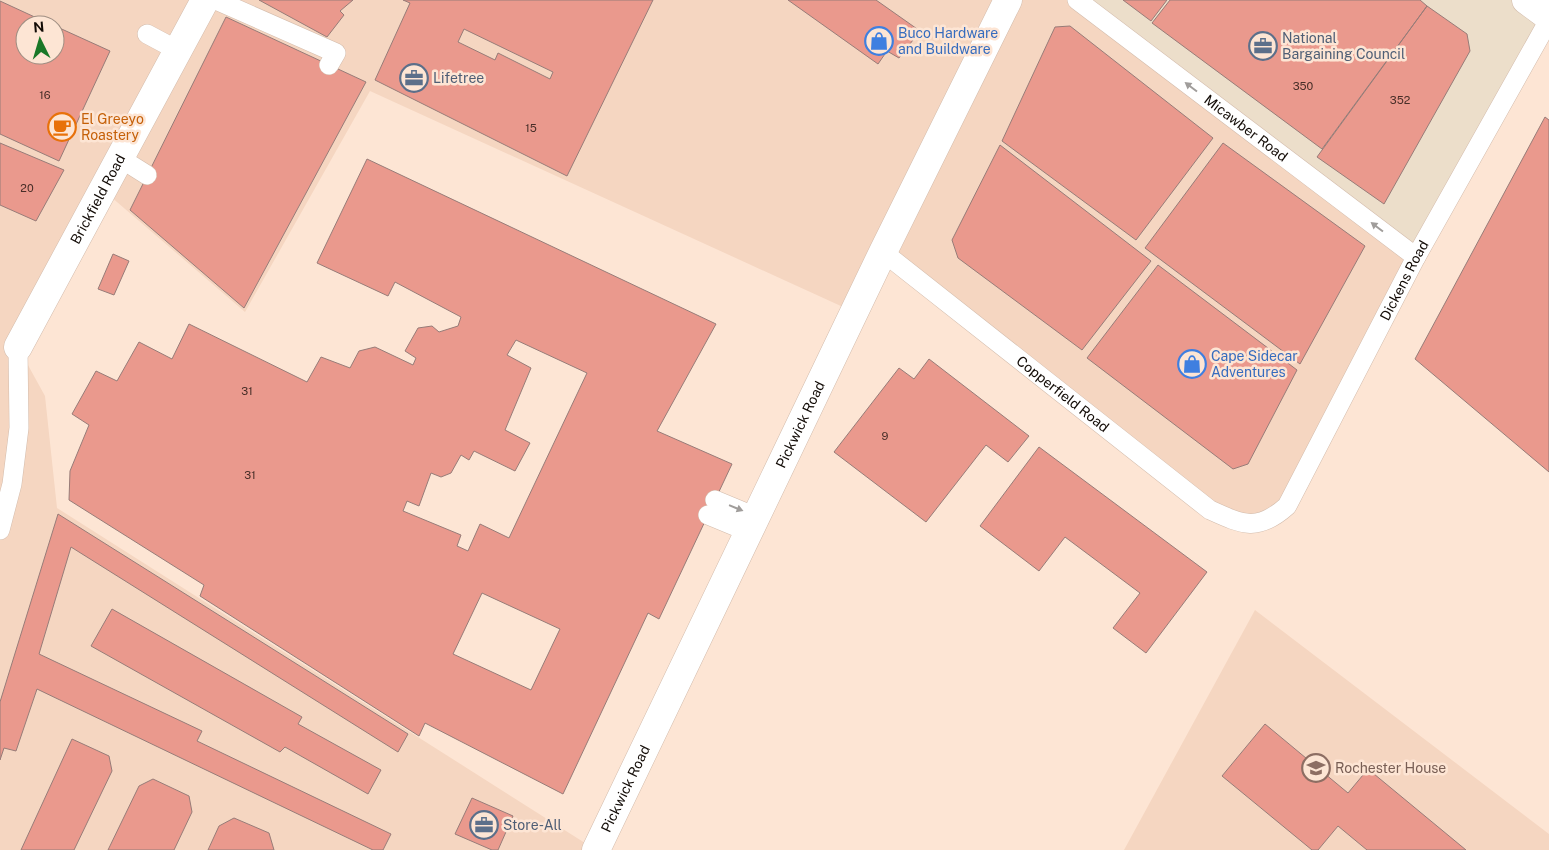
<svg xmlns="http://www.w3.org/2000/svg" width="1549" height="850" font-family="'Public Sans',sans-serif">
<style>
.commercial{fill:#ecdeca}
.built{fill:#f5d6c1;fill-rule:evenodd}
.building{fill:#ea998d;stroke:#977c78;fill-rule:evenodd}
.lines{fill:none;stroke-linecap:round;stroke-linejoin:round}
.lane-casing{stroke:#d3bcac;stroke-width:20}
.street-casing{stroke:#d3bcac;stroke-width:29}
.secondary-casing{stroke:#d3bcac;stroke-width:29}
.lane{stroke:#fff;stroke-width:19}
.street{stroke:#fff;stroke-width:28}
.secondary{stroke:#fff;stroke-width:28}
.oneway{fill:#a09d9b}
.labels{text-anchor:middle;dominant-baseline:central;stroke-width:5;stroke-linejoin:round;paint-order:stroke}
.number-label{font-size:11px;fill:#482e28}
.shop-label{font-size:14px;fill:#366cbe;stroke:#fde5d4;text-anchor:start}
.service-label{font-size:14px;fill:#4e5e75;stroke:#fde5d4;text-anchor:start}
.food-label{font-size:14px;fill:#c56008;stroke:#fde5d4;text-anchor:start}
.street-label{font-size:14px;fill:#120b06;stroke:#fde5d4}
.education-label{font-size:14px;fill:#785e54;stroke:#fde5d4;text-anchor:start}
</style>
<rect width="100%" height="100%" fill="#fde5d4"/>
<path class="commercial" d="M 1077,0 L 1549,0 L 1416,257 Z"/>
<path class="built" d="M 0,0 L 1077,0 L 1416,257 L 1287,506 L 1232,520 L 884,252 L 854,312 L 370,91 L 245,312 L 103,190 L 18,347 L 45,396 L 57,508 L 596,850 L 0,850 ZM 25,25 L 55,25 L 55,55 L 25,55 Z
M 1255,610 L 1549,834 L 1549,850 L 1124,850 Z"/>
<path class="building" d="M 259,0 L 353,0 L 340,11 L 344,15 L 327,37 Z
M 403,0 L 653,0 L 567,176 L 375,80 L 410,3 ZM 464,29 L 553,72 L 550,79 L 498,53 L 495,60 L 458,42 Z
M 788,0 L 876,0 L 920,31 L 899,58 L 887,51 L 878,64 Z
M 1123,0 L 1167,0 L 1151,21 Z
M 1170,0 L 1420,0 L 1427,6 L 1322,149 L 1152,23 Z
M 0,1 L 52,25 L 25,25 L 25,55 L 55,55 L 55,26 L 110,51 L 59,161 L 0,134 Z
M 1427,6 L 1467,34 L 1470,51 L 1384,204 L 1317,157 Z
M 226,17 L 366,82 L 244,308 L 130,210 Z
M 1070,26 L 1213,138 L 1136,240 L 1002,141 L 1055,27 Z
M 1545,117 L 1549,120 L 1549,472 L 1415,359 Z
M 0,143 L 64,170 L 36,221 L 0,205 Z
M 1223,143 L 1365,246 L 1300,364 L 1145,248 Z
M 1000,145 L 1151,261 L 1082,350 L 958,258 L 952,240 Z
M 367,159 L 716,324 L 657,431 L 732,464 L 659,619 L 648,613 L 563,794 L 425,723 L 419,736 L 200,596 L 204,585 L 69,500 L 70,471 L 89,425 L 72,414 L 96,371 L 117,381 L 139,342 L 172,359 L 189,324 L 307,382 L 321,357 L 350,368 L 359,351 L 375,347 L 413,365 L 416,358 L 405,351 L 418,328 L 432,326 L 439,332 L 458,326 L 461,317 L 395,282 L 388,296 L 317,263 ZM 516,340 L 587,373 L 509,538 L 480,524 L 468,551 L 457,546 L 461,535 L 403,511 L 407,501 L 419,506 L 431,473 L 441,477 L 451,473 L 461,455 L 469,460 L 474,451 L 515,471 L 530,443 L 505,430 L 531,368 L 507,355 ZM 482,593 L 560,629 L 531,690 L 453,654 Z
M 113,254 L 129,261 L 114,295 L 98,289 Z
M 1158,265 L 1297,370 L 1248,464 L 1233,469 L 1087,358 Z
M 929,359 L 1029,436 L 1008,462 L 986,445 L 926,522 L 834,452 L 899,368 L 914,379 Z
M 1039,447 L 1207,572 L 1146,653 L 1113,628 L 1140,593 L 1065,537 L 1039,571 L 980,526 Z
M 58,514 L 408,734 L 398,752 L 71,547 L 39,654 L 202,731 L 197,741 L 391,834 L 383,850 L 373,850 L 37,689 L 16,751 L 4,748 L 0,760 L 0,702 Z
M 112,609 L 302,717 L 298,724 L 381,770 L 368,794 L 285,747 L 280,752 L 91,646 Z
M 1265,724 L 1348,793 L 1368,769 L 1466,850 L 1367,850 L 1338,826 L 1318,850 L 1312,850 L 1222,776 Z
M 72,739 L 109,756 L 112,771 L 74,850 L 21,850 Z
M 153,779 L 189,796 L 192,812 L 174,850 L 108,850 L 139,786 Z
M 472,798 L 513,816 L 498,850 L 492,850 L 455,834 Z
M 234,818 L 269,833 L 274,850 L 208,850 L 219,826 Z"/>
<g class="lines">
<defs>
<g id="lane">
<path d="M 216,0 L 336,53 L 329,65"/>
<path id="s1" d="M 1077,0 L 1416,257"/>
<path d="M 147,34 L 177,50"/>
<path d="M 120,158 L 147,175"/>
<path id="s2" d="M 883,252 L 1210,510 C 1243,525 1258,532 1287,506 L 1416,257 L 1549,20"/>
<path d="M 715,500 L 756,517"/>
<path d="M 708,515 L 749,532"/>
<path d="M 0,530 L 12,484 L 19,428 L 18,347"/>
</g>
<g id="street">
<path id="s3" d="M 18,347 L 205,0"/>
<path id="s4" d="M 596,850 L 883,252 L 1008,0"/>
</g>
<path id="secondary" d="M 1526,0 L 1549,17"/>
</defs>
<use href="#lane" class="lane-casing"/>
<use href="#street" class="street-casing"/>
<use href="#secondary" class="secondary-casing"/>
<use href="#lane" class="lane"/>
<use href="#street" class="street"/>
<use href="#secondary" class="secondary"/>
</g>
<defs><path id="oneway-solid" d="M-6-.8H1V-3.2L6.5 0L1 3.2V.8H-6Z" transform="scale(1.25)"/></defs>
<g class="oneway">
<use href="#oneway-solid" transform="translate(1191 87) rotate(-143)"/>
<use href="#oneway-solid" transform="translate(1377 227) rotate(-143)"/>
<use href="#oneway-solid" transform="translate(736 508) rotate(22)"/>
</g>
<defs>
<symbol id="shop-ring" viewBox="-11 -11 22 22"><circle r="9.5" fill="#fde5d4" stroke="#3f7fe0" stroke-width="1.5"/><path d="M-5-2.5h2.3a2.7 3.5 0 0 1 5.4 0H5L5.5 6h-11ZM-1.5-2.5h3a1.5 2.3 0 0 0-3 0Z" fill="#3f7fe0"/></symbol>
<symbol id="office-ring" viewBox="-11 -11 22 22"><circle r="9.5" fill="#fde5d4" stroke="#5c6f8a" stroke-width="1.5"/><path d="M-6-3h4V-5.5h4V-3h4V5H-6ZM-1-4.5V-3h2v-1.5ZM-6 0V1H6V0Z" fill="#5c6f8a"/></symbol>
<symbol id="cafe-ring" viewBox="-11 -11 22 22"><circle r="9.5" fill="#fde5d4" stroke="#e8710a" stroke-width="1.5"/><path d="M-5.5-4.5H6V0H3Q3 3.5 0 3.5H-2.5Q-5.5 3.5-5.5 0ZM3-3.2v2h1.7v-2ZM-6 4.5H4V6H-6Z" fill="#e8710a"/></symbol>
<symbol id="university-ring" viewBox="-11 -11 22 22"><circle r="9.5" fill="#fde5d4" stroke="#8d6e63" stroke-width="1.5"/><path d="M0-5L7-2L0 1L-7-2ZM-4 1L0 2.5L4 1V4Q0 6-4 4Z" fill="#8d6e63"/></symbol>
</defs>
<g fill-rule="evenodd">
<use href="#shop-ring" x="863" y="25" width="32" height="32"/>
<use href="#office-ring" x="1247" y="30" width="32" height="32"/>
<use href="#office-ring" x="398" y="62" width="32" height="32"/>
<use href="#cafe-ring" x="46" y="111" width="32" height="32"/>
<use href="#shop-ring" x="1176" y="348" width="32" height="32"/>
<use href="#university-ring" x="1300" y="752" width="32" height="32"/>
<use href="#office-ring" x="468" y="809" width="32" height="32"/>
</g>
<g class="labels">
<g class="number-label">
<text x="1303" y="86">350</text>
<text x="45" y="95">16</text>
<text x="1400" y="100">352</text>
<text x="531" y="128">15</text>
<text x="27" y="188">20</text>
<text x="247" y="391">31</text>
<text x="885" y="436">9</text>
<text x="250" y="475">31</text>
</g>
<g class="shop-label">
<text x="898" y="33">Buco Hardware<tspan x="898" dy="16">and Buildware</tspan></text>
<text x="1211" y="356">Cape Sidecar<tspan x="1211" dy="16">Adventures</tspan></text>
</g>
<g class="service-label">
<text x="1282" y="38">National<tspan x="1282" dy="16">Bargaining Council</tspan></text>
<text x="433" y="78">Lifetree</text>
<text x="503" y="825">Store-All</text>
</g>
<g class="food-label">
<text x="81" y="119">El Greeyo<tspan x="81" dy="16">Roastery</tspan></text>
</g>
<g class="street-label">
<text stroke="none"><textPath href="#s1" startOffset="212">Micawber Road</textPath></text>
<text stroke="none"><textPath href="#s3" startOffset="168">Brickfield Road</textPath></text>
<text stroke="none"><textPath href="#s2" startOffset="755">Dickens Road</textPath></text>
<text stroke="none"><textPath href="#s2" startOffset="229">Copperfield Road</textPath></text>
<text stroke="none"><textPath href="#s4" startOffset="472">Pickwick Road</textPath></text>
<text stroke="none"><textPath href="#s4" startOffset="68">Pickwick Road</textPath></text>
</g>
<g class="education-label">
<text x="1335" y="768">Rochester House</text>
</g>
</g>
<g transform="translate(40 40) rotate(355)"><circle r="24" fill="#fde5d4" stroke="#9f8e82"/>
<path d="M0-4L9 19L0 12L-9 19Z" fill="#1a7727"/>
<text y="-8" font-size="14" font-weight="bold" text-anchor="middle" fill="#120b06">N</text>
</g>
</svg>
